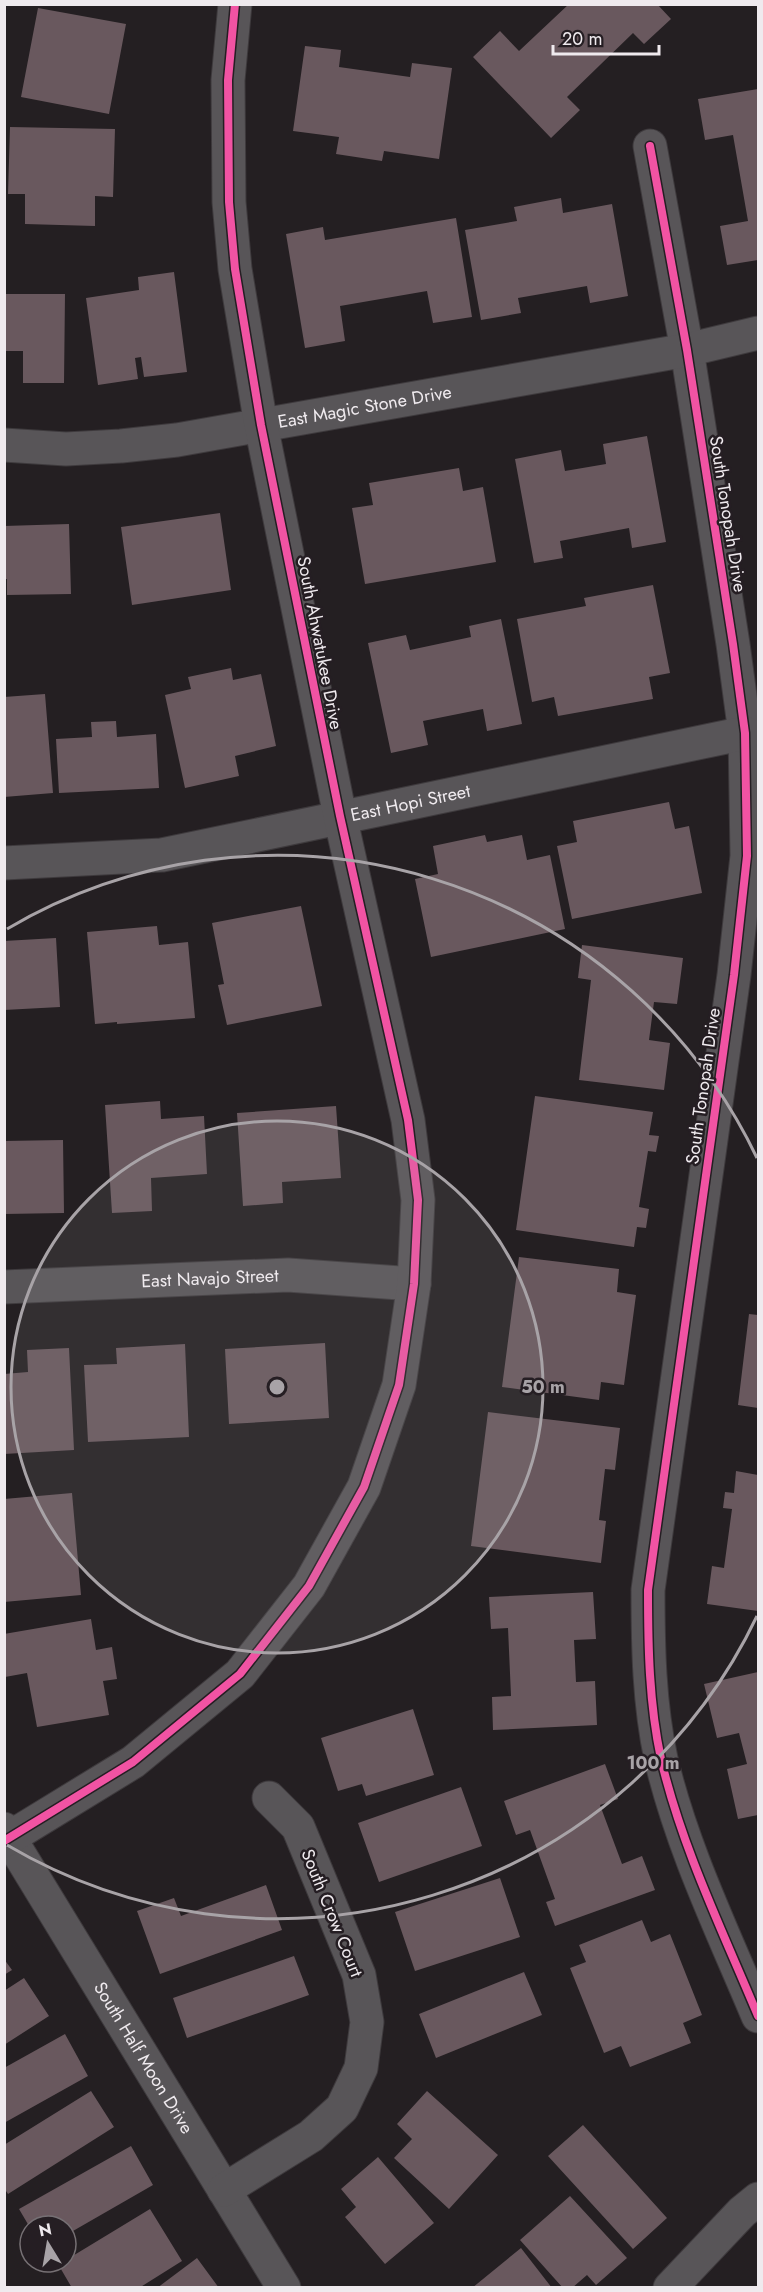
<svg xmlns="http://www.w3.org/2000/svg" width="763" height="2292" font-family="Jost,sans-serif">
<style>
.building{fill:#69585e}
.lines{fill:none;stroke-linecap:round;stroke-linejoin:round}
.minor-casing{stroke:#3e3a3d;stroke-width:35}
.minor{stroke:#585558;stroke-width:33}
.cycleway-casing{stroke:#251e23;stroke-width:11}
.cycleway{stroke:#f153a3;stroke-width:8}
.ring{fill:none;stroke:#a8a3a7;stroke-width:3}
.labels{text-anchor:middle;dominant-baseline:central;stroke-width:5;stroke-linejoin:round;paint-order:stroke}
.street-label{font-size:18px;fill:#efeaee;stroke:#251e23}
.centre{fill:#a8a3a7;stroke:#251e23;stroke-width:3}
.ring-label{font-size:18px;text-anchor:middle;font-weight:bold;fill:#a8a3a7;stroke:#251e23;stroke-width:5;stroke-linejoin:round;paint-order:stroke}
</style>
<rect width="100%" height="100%" fill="#241f22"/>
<path class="building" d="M 569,4 L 657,4 L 671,19 L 644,44 L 633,33 L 567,97 L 580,110 L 551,138 L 473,57 L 500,31 L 519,51 Z
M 38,8 L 126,24 L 109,114 L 21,97 Z
M 305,46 L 341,50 L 339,67 L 410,77 L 412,63 L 452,68 L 439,159 L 384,151 L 382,161 L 336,154 L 339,137 L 293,131 Z
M 758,89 L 758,260 L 727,265 L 720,226 L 748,221 L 733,135 L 705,140 L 698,99 Z
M 10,127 L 115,129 L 113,197 L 95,196 L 95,226 L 25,224 L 25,194 L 8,194 Z
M 561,198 L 563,213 L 612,204 L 628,296 L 590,303 L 587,286 L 518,298 L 521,313 L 481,320 L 465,230 L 517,221 L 514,207 Z
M 456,218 L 472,317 L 433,323 L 427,291 L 340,306 L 345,341 L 305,348 L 286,234 L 323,227 L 325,240 Z
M 174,272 L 187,372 L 144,377 L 141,357 L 135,358 L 138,379 L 98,385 L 86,298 L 139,290 L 138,277 Z
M 4,294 L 65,294 L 64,383 L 23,383 L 23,351 L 4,351 Z
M 647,436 L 666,542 L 632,548 L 629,528 L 560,541 L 563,558 L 534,563 L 515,459 L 561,450 L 565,471 L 606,464 L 603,444 Z
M 459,468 L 463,491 L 483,487 L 496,562 L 365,584 L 352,508 L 373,505 L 369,483 Z
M 220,513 L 231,590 L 132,605 L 121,527 Z
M 69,524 L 71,594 L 7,595 L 7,579 L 4,579 L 4,526 Z
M 653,585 L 670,673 L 649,677 L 653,699 L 558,716 L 554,697 L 532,702 L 517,619 L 586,606 L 584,598 Z
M 501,619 L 522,724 L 487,731 L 483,709 L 423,721 L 428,745 L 391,753 L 368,643 L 406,635 L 410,650 L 471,637 L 469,626 Z
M 231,668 L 233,680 L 261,674 L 276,746 L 235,756 L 239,776 L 185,788 L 165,695 L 191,689 L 188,677 Z
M 45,694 L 53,793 L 4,797 L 4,697 Z
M 116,721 L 117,737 L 156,734 L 159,788 L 59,793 L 56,739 L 92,737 L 91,722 Z
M 669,802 L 675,829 L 689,826 L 702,893 L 572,919 L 557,846 L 577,842 L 573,821 Z
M 485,835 L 487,842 L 522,835 L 527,860 L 550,855 L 565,929 L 431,957 L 415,879 L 438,874 L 433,846 Z
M 301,906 L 322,1006 L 227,1025 L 218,985 L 224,984 L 212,923 Z
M 157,926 L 159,945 L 188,942 L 195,1018 L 117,1024 L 117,1022 L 95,1024 L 87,932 Z
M 56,938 L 60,1007 L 4,1010 L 4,941 Z
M 582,945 L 683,958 L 677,1004 L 654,1002 L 649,1040 L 670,1043 L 664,1090 L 579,1080 L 591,980 L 578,978 Z
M 535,1096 L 653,1112 L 649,1135 L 659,1136 L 656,1152 L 648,1151 L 639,1207 L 649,1209 L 646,1228 L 637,1227 L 634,1247 L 516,1230 Z
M 160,1101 L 161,1119 L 204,1116 L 207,1174 L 151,1178 L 152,1211 L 112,1213 L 105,1105 Z
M 336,1106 L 341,1178 L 282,1182 L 283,1203 L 243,1206 L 237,1113 Z
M 63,1140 L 64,1213 L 4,1214 L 4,1141 Z
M 519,1257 L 619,1269 L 617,1292 L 636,1295 L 624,1385 L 601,1382 L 599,1400 L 502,1387 Z
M 749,1314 L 758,1315 L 758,1408 L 738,1405 Z
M 325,1343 L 329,1418 L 229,1424 L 225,1349 Z
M 185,1344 L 189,1437 L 88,1442 L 84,1365 L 117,1364 L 116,1348 Z
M 69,1348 L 74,1450 L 4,1454 L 4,1374 L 28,1372 L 27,1350 Z
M 488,1412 L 620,1428 L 615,1470 L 605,1469 L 599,1520 L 606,1521 L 601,1563 L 471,1546 Z
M 736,1471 L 758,1475 L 758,1611 L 707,1604 L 712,1566 L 724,1568 L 732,1509 L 723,1508 L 725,1492 L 734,1493 Z
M 72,1493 L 81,1595 L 4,1602 L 4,1499 Z
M 593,1592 L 596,1639 L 574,1640 L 576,1682 L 595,1681 L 597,1725 L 493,1730 L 492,1697 L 511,1696 L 508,1628 L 491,1629 L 489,1597 Z
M 91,1619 L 96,1650 L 112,1647 L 117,1679 L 103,1681 L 109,1715 L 37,1727 L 27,1673 L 5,1677 L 4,1634 Z
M 758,1672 L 758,1815 L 738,1819 L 727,1769 L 747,1764 L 739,1733 L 717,1738 L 704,1684 Z
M 413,1709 L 434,1775 L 366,1796 L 362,1784 L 338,1791 L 321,1738 Z
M 605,1764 L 618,1799 L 600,1805 L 622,1864 L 642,1856 L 655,1890 L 555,1926 L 546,1902 L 555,1899 L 530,1830 L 516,1835 L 504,1801 Z
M 461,1787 L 482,1846 L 379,1882 L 358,1823 Z
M 500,1878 L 520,1937 L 415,1971 L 395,1912 Z
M 266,1885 L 282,1930 L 160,1974 L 137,1911 L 174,1898 L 181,1916 Z
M 642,1920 L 651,1942 L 670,1934 L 702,2015 L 683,2023 L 691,2043 L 630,2067 L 621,2046 L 604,2053 L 570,1968 L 586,1962 L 579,1945 Z
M 294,1956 L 309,1995 L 187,2038 L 173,1998 Z
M 4,1959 L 12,1970 L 4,1975 Z
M 524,1972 L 542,2015 L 436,2058 L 419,2014 Z
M 24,1978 L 49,2016 L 4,2045 L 4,1991 Z
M 65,2034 L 88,2076 L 4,2123 L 4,2068 Z
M 91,2091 L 114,2127 L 8,2194 L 4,2188 L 4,2145 Z
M 427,2091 L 498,2155 L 449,2209 L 394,2158 L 412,2139 L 397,2124 Z
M 583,2125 L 667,2218 L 633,2249 L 548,2156 Z
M 131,2146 L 153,2185 L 66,2235 L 66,2226 L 29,2226 L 19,2209 Z
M 378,2157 L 434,2223 L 385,2264 L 345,2217 L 356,2207 L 341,2189 Z
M 570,2196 L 627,2258 L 596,2285 L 587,2275 L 572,2288 L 563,2288 L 520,2240 Z
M 150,2209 L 182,2261 L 139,2288 L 72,2288 L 58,2264 L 66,2262 L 66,2260 Z
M 521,2248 L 552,2288 L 472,2288 Z
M 197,2258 L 219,2288 L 157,2288 Z"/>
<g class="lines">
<defs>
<g id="minor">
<path d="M 650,146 L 687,350 L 733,644 L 745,733 L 747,856 L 734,975 L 648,1590 C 648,1647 649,1703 661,1759 C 682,1848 723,1932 758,2016"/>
<path id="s1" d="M 4,445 L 66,449 L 121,446 L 177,440 L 687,350 L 758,333"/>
<path id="s2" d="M 4,863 L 162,855 L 745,733"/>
<path id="s3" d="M 4,1287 L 288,1275 L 414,1284"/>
<path id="s4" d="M 4,1829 L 284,2288"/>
<path d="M 4,1841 L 133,1762 L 240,1674 L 309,1586 L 364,1487 L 399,1385 L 414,1284 L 418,1200 L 408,1120 L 340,816 L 261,425 L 235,269 L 229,202 L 228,80 L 235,4"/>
<path d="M 224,2190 L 311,2136 L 342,2108 L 361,2068 L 367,2022 L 359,1975 L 298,1827 L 269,1798"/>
<path d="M 670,2288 L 742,2212 L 758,2199"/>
</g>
</defs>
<use href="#minor" class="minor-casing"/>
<use href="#minor" class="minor"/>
<defs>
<path id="cycleway" d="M 650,146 L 687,350 L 733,644 L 745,733 L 747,856 L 734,975 L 648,1590 C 648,1647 649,1703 661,1759 C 682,1848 723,1932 758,2016
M 4,1841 L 133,1762 L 240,1674 L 309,1586 L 364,1487 L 399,1385 L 414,1284 L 418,1200 L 408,1120 L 340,816 L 261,425 L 235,269 L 229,202 L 228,80 L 235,4"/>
</defs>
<use href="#cycleway" class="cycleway-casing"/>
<use href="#cycleway" class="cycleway"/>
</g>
<circle cx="277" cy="1387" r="266" fill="#a8a3a7" fill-opacity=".12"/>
<g class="ring">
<circle cx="277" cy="1387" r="266"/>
<path d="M757 1616A532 532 0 0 1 7 1845M7 929A532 532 0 0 1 757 1158"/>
</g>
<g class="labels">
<g class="street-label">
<text stroke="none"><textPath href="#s1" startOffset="364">East Magic Stone Drive</textPath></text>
<text transform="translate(728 514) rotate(81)">South Tonopah Drive</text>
<text transform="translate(320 643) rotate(79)">South Ahwatukee Drive</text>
<text stroke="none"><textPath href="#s2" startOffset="412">East Hopi Street</textPath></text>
<text transform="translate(703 1086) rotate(-82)">South Tonopah Drive</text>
<text stroke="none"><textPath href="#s3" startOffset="206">East Navajo Street</textPath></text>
<text transform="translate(332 1913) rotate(68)">South Crow Court</text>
<text stroke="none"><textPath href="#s4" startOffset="268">South Half Moon Drive</textPath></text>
</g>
</g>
<circle cx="277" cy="1387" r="9" class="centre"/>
<g class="ring-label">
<text x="543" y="1393">50 m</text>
<text x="653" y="1769">100 m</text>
</g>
<rect width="763" height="2292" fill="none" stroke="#efeaee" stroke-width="12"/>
<g transform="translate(48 2244) rotate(349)"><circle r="28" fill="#251e23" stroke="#767074" stroke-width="1.5"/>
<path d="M0-4.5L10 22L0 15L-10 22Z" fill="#a8a3a7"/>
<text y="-9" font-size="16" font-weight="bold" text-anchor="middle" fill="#efeaee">N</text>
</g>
<path d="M553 45v9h106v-9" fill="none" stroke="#efeaee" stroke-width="3"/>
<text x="562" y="45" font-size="18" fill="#efeaee" stroke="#251e23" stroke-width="4.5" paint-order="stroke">20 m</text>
</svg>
